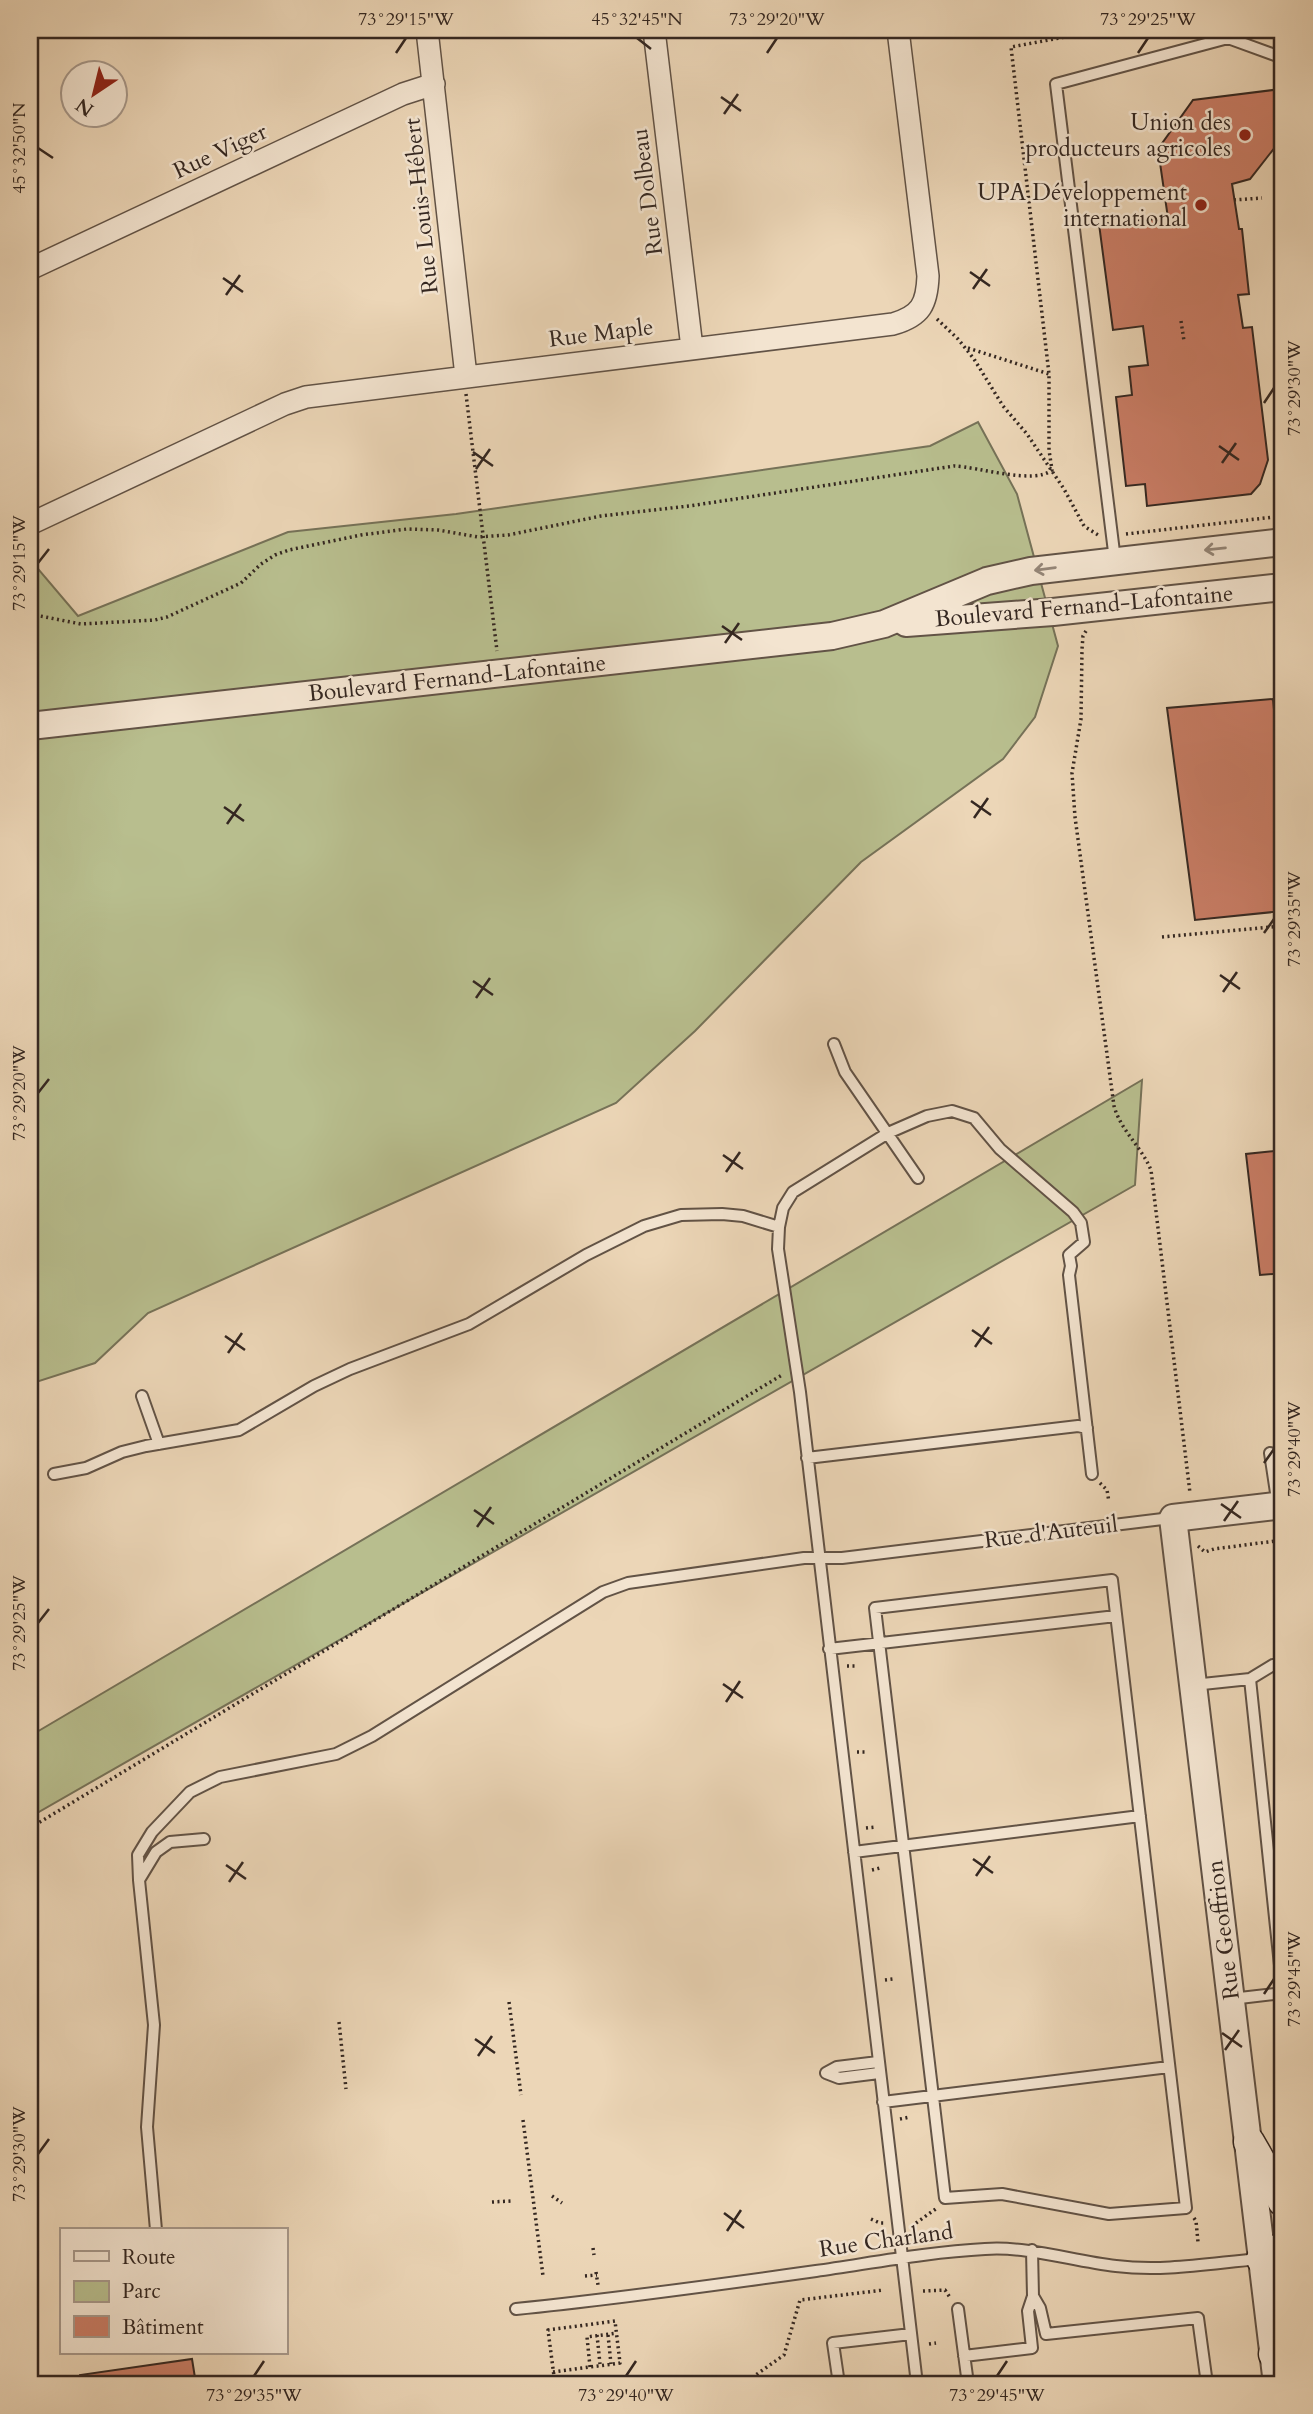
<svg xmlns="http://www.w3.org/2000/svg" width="1313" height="2414" font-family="Cardo,serif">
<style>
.green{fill:#b8be8e;stroke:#767258;stroke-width:2}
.building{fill:#ca7d66;stroke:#342721;stroke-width:2}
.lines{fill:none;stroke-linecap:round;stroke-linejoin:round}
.service-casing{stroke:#625346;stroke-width:14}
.minor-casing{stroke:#625346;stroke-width:24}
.tertiary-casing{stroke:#625346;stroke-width:30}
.secondary-casing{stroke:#342721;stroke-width:33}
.path{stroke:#342721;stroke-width:3.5;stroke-dasharray:2 3.5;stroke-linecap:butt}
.service{stroke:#f3e4d0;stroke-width:10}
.minor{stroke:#f3e4d0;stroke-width:21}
.tertiary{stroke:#f3e4d0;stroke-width:26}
.secondary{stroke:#f3e4d0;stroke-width:30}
.oneway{stroke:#948678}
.ticks{fill:none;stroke:#342721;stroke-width:2.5}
.poi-dot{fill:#8f2418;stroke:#f3e4d0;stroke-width:2.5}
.labels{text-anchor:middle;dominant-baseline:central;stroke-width:5;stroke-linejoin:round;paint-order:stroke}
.poi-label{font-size:23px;fill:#342721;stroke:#f3e4d0;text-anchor:end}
.street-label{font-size:23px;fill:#342721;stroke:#f3e4d0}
.neatline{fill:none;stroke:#342721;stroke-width:2.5}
.ticks-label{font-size:18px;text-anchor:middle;fill:#342721}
</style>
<rect width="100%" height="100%" fill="#ecd6b7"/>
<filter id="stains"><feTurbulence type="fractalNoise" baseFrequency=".00286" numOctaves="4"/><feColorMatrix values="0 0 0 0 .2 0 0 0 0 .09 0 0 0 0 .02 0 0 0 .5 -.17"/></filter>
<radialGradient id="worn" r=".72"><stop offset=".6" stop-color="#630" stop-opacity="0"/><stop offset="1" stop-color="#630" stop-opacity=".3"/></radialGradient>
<path class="green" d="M 978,422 L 1017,494 L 1058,646 L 1035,717 L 1003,759 L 861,862 L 695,1031 L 616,1103 L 148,1313 L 95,1363 L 30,1384 L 30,565 L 34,564 L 78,616 L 288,532 L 456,514 L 930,446 Z
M 1142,1080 L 1135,1185 L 30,1817 L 30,1736 Z"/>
<path class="building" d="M 1281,89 L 1283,137 L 1250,179 L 1232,184 L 1239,229 L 1242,229 L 1249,294 L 1238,295 L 1243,328 L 1252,327 L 1268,460 L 1260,484 L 1251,494 L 1147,506 L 1145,484 L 1126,486 L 1116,397 L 1132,395 L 1129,367 L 1148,365 L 1143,326 L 1113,330 L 1099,224 L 1168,218 L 1158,149 L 1193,100 Z
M 1273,699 L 1283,805 L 1283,911 L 1195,920 L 1167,708 Z
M 1283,1150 L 1283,1273 L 1260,1275 L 1246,1154 Z
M 192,2359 L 196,2384 L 80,2384 L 80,2375 Z"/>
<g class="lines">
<defs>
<path id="service" d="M 1115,560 L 1056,84 L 1228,38 L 1283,58
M 834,1044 L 845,1072 L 918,1178
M 142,1396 L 159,1444
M 1270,1453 L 1278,1506
M 807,1458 L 1078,1426 L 1087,1428
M 54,1474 L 86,1468 L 122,1452 L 146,1446 L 239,1430 L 314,1386 L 350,1369 L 469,1324 L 586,1255 L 644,1226 L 681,1215 L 722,1214 L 743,1216 L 779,1227
M 1112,1580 L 1186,2208 L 1109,2214 L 1002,2194 L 945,2198 L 875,1608 Z
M 829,1649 L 1116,1616
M 1250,1679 L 1273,1665 L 1283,1664
M 1193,1685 L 1250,1679 L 1283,1994
M 854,1852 L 1140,1816
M 139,1880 L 138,1855 L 152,1832 L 190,1792 L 220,1777 L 336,1754 L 372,1736 L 603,1592 L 628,1583 L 804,1558 L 842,1558 L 1171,1518
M 1231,1999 L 1283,1993
M 826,2073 L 839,2078 L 879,2073
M 826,2073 L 837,2067 L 878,2062
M 883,2102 L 1169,2067
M 156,2230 L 147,2127 L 154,2025 L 139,1880 L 156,1852 L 170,1842 L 204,1839
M 1032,2250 L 1033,2296 L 1040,2308 L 1046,2334 L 1198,2318 L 1207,2384
M 516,2309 C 616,2299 716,2285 816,2271 C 872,2263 928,2252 985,2249 C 1030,2246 1071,2261 1116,2266 C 1164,2272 1212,2263 1259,2259
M 958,2309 L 968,2384
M 964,2356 L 1032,2348 L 1028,2311 L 1033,2296
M 839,2384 L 833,2343 L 911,2334
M 917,2384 L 800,1392 L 778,1249 L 779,1227 L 783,1208 L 793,1192 L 888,1133 L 927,1116 L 952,1111 L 974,1118 L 1000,1149 L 1073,1212 L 1081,1223 L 1084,1242 L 1069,1255 L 1071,1266 L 1069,1275 L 1092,1474"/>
<path id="minor" d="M 427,30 L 466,376
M 654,30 L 692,348
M 30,269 L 403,94 L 434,84
M 30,524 L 285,404 L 306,397 L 893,324 C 921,316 927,304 928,276 L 898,30"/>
<path id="tertiary" d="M 906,623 L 1053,612 L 1283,587
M 30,726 L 832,636 L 884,624 L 987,581 L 1031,571 L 1283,542
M 1277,2384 L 1173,1518 L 1283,1505"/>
<path id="secondary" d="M 1249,2142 L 1283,2201
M 1262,2259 L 1283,2247
M 1274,2354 L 1283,2332"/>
</defs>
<use href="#service" class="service-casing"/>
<use href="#minor" class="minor-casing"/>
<use href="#tertiary" class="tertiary-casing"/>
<use href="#secondary" class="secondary-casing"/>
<path class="path" d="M 1234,200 L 1262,198
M 937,319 L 958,339 L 974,359 L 1003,406 L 1027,434 L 1064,489 L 1084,526 L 1098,535
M 1181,321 L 1184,341
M 968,348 L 1049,374
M 466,394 L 497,651
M 1126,534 L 1283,516
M 30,614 L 81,624 L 155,620 L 167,617 L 241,583 L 261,564 L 275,555 L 289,550 L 361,535 L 407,529 L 438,530 L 478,537 L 508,535 L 601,516 L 689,506 L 954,466 C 979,467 1034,485 1052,470 L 1049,450 L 1049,374 L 1011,47 L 1103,30
M 1086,631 L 1083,636 L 1082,649 L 1081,719 L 1072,773 L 1075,817 L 1114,1106 C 1121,1131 1141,1146 1151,1170 L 1190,1493
M 1162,937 L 1283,926
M 1100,1483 L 1107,1490 L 1109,1502
M 1198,1546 L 1205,1552 L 1214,1549 L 1283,1540
M 847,1666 L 856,1666
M 857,1752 L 867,1752
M 30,1828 L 782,1375
M 866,1828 L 875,1827
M 872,1870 L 880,1868
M 885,1980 L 893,1979
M 509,2002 L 521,2095
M 339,2022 L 346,2089
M 900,2119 L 910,2117
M 523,2120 L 543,2276
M 552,2196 L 562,2203
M 492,2202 L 511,2201
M 1194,2218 L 1196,2221 L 1198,2242
M 871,2219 L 880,2223 L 884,2223
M 916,2223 L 937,2208
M 593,2248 L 594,2255
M 596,2272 L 598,2285
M 585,2276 L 597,2275
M 923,2291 L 945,2290 L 951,2299
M 597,2335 L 600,2364
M 608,2335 L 611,2364
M 929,2344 L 936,2343
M 590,2367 L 587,2337 L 617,2333
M 553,2372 L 620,2363 L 615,2321 L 548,2330 L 555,2384
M 743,2384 L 784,2355 L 800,2300 L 884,2290"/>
<use href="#service" class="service"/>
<use href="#minor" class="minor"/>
<use href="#tertiary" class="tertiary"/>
<use href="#secondary" class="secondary"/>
</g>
<defs><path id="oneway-shaft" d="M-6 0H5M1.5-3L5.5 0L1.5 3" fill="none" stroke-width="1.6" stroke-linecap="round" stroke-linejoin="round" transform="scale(1.75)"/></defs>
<g class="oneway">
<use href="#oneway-shaft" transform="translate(1215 549) rotate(174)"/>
<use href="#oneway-shaft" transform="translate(1045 569) rotate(172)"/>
</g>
<path class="ticks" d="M 637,38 L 651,49M 396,53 L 406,38M 767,53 L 777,38M 1138,53 L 1148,38M 721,97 L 741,111M 724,114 L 738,94M 38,148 L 53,158M 970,272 L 990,286M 223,278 L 243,292M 973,289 L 987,269M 226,295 L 240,275M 1264,403 L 1274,388M 1219,446 L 1239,460M 473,452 L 493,466M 1222,463 L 1236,443M 476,469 L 490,449M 38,563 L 49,549M 722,626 L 742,640M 725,643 L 739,623M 971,801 L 991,815M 224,807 L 244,821M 974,818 L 988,798M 227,824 L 241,804M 1264,933 L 1274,919M 1220,975 L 1240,989M 473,981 L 493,995M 1223,992 L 1237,972M 476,998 L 490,978M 38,1093 L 49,1079M 723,1155 L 743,1169M 726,1172 L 740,1152M 972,1330 L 992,1344M 225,1336 L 245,1350M 975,1347 L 989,1327M 228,1353 L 242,1333M 1264,1463 L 1274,1449M 1221,1504 L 1241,1518M 474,1510 L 494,1524M 1224,1521 L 1238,1501M 477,1527 L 491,1507M 38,1623 L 49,1609M 723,1684 L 743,1698M 726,1702 L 740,1681M 973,1859 L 993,1873M 226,1865 L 246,1879M 976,1876 L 990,1856M 229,1882 L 243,1862M 1264,1994 L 1274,1979M 1222,2033 L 1242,2047M 475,2039 L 495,2053M 1225,2050 L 1239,2030M 478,2056 L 492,2036M 38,2154 L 49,2139M 724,2213 L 744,2228M 727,2231 L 741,2210M 254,2376 L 264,2361M 626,2376 L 636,2361M 997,2376 L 1007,2361"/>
<g class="poi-dot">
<circle cx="1245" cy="135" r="7"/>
<circle cx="1201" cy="205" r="7"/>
</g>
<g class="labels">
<g class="poi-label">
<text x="1231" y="122">Union des<tspan x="1231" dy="26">producteurs agricoles</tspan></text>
<text x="1187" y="192">UPA Développement<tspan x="1187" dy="26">international</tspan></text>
</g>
<g class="street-label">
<text transform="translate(220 151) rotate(-25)">Rue Viger</text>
<text transform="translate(647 192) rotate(-97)">Rue Dolbeau</text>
<text transform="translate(421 206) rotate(-96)">Rue Louis-Hébert</text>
<text transform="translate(601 333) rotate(-7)">Rue Maple</text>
<text transform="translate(1084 606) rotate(-5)">Boulevard Fernand-Lafontaine</text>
<text transform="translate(457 678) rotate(-6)">Boulevard Fernand-Lafontaine</text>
<text transform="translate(1051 1532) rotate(-7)">Rue d'Auteuil</text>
<text transform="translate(1223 1930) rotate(-97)">Rue Geoffrion</text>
<text transform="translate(886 2240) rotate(-8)">Rue Charland</text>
</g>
</g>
<rect width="1313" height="2414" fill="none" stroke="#ecd6b7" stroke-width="77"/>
<rect x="60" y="2228" width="228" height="126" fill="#f3e4d0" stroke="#a7988a" stroke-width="2"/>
<rect x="74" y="2251" width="35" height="10" fill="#f3e4d0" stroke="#a7988a" stroke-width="2"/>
<text x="122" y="2264" font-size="21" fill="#342721">Route</text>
<rect x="74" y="2281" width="35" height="21" fill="#b8be8e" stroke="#a7988a" stroke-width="2"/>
<text x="122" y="2298" font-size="21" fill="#342721">Parc</text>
<rect x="74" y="2316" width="35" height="21" fill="#ca7d66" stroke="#a7988a" stroke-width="2"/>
<text x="122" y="2334" font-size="21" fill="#342721">Bâtiment</text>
<g transform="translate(94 94) rotate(215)"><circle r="33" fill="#f3e4d0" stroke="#a7988a" stroke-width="2"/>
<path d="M0-5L12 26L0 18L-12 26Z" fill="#8f2418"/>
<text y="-10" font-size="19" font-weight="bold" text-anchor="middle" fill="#342721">N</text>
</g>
<rect x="38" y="38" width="1236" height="2338" class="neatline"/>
<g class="ticks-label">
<text x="406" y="25">73°29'15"W</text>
<text x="637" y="25">45°32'45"N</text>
<text x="777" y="25">73°29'20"W</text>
<text x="1148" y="25">73°29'25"W</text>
<text transform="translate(19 148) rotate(-90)" y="6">45°32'50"N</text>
<text transform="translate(1294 388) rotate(-90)" y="6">73°29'30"W</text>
<text transform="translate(19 563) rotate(-90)" y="6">73°29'15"W</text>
<text transform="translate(1294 919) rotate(-90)" y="6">73°29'35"W</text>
<text transform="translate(19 1093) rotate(-90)" y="6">73°29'20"W</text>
<text transform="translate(1294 1449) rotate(-90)" y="6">73°29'40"W</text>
<text transform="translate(19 1623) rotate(-90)" y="6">73°29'25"W</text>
<text transform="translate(1294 1979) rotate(-90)" y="6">73°29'45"W</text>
<text transform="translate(19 2154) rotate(-90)" y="6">73°29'30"W</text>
<text x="254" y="2401">73°29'35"W</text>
<text x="626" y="2401">73°29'40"W</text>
<text x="997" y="2401">73°29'45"W</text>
</g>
<rect width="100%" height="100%" filter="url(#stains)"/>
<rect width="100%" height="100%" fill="url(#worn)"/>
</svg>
